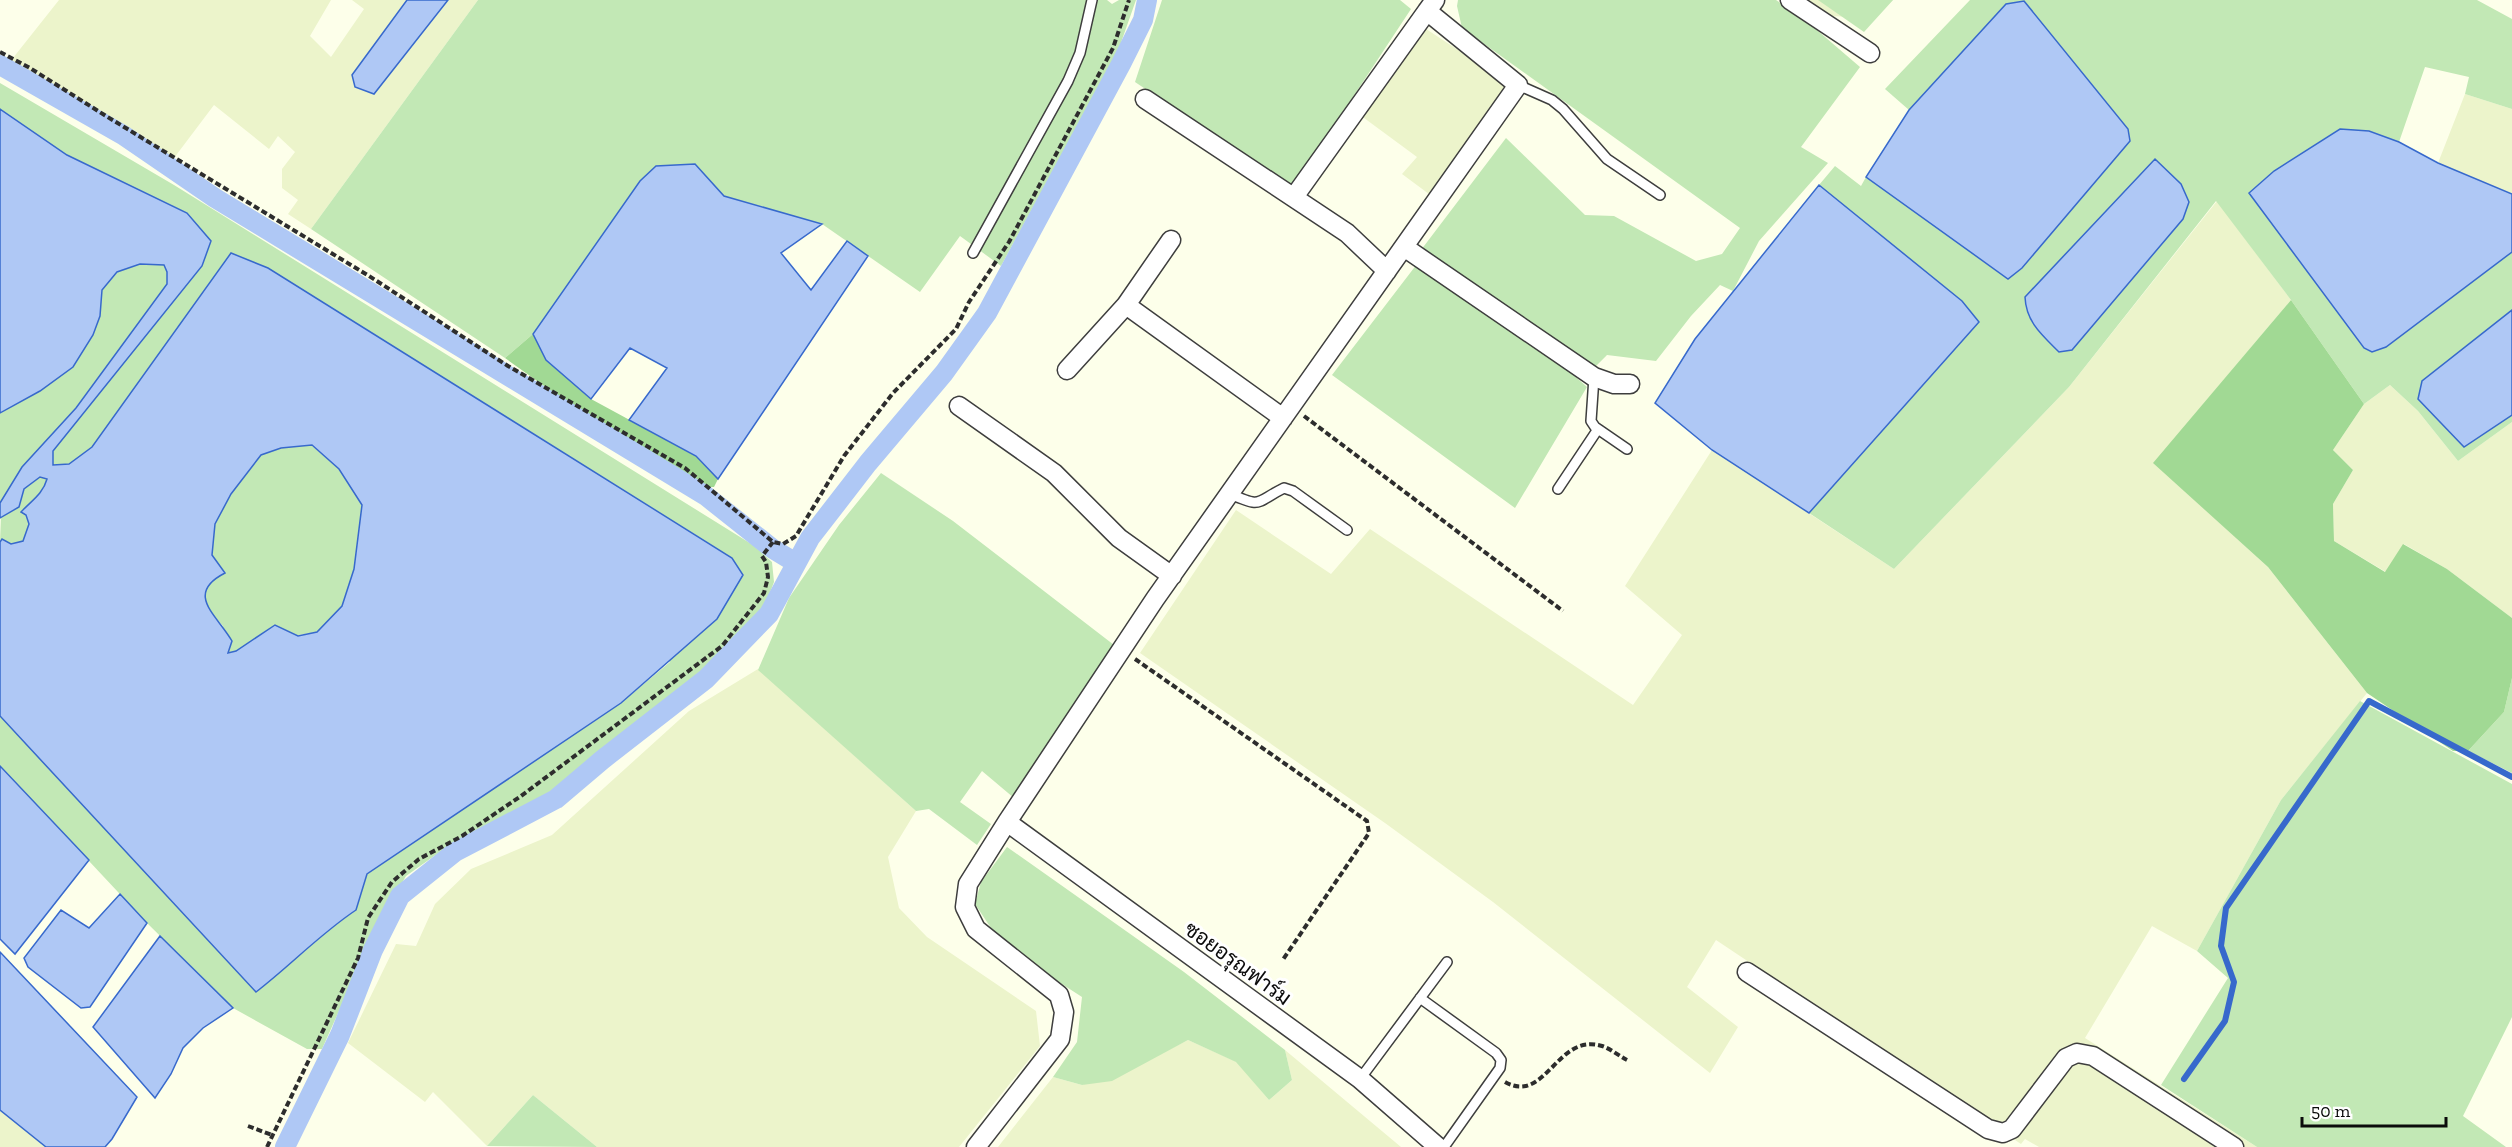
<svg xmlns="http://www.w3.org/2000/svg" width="2512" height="1147" font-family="'Zilla Slab',Sarabun,serif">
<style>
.farmland{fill:#ecf4cb}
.green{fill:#c2e8b5}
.forest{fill:#a1d994}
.water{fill:#afc8f5;stroke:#3769cc;stroke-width:1.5;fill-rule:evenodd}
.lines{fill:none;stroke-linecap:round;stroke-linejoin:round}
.stream{stroke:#3769cc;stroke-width:6}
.canal{stroke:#afc8f5;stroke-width:20}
.service-casing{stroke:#3e3e3e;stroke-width:12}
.minor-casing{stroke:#3e3e3e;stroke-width:21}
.path{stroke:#2d2d2d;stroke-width:4;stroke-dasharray:6 3;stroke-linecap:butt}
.service{stroke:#fff;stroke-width:9}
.minor{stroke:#fff;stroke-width:18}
.labels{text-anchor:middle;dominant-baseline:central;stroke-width:6;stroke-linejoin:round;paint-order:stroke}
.street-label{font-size:21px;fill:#0b0b0b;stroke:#fff}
</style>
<rect width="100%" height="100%" fill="#fdffea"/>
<path class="farmland" d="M 59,0 L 331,0 L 310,36 L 331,57 L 364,9 L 352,0 L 407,0 L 352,75 L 374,94 L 448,0 L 478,0 L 311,229 L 288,214 L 298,200 L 282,188 L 282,169 L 295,152 L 278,136 L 269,149 L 214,105 L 171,162 L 9,63 Z
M 1808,0 L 1893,0 L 1876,18 L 1830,16 Z
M 1420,25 L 1513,86 L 1433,197 L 1402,174 L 1417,157 L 1360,115 Z
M 2465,94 L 2512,109 L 2512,194 L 2438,163 Z
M 2217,201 L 2291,300 L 2154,463 L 2268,567 L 2367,693 L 2281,800 L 2197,951 L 2152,926 L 2085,1038 L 2257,1147 L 2039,1147 L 2025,1139 L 2021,1144 L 1716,940 L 1687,987 L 1738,1027 L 1710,1073 L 1493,902 L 1385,823 L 1140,653 L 1236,510 L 1331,574 L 1370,529 L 1633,705 L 1682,635 L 1625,586 L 1712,450 L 1894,569 L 2069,387 Z
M 2390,385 L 2418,411 L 2458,461 L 2512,422 L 2512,618 L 2447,569 L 2404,544 L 2386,572 L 2334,541 L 2333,504 L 2353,470 L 2333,450 L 2364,404 Z
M 758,669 L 916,811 L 888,857 L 899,908 L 927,937 L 1036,1011 L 1040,1046 L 959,1147 L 597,1147 L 533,1095 L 487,1146 L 433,1092 L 425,1102 L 348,1043 L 396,944 L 416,946 L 435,904 L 471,869 L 552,835 L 689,711 Z
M 1188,1040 L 1237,1062 L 1269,1100 L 1292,1080 L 1285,1050 L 1401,1147 L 998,1147 L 1053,1077 L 1082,1085 L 1150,1059 Z
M 0,1110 L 46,1147 L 0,1147 Z"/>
<path class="green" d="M 478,0 L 1107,0 L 1112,4 L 1119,0 L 1136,0 L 1118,51 L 1001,266 L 960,236 L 920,292 L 822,224 L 724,196 L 695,164 L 656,166 L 640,181 L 533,334 L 505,358 L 311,229 Z
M 1162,0 L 1400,0 L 1411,9 L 1293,188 L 1135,82 Z
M 1458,0 L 1776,0 L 1811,25 L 1860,67 L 1801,147 L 1828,163 L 1759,241 L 1733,291 L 1720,285 L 1691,316 L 1656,361 L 1607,355 L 1594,368 L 1421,250 L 1506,138 L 1585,215 L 1614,216 L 1696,261 L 1722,254 L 1740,228 L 1462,28 L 1457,6 Z
M 1818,0 L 1893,0 L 1864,32 Z
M 1970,0 L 2477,0 L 2512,19 L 2512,109 L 2465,94 L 2469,77 L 2425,67 L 2399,142 L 2369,131 L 2250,193 L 2364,348 L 2372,352 L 2386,347 L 2512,252 L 2512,422 L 2458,461 L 2418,411 L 2390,385 L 2364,404 L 2291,300 L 2216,201 L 2069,387 L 1894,569 L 1809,513 L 1979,322 L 1962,301 L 1819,185 L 1835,166 L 1861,186 L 1866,177 L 2008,279 L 2022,268 L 2130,141 L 2006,4 L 1909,110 L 1885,89 Z
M 0,83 L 174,185 L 753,545 L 772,562 L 774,582 L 764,608 L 724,654 L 528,809 L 437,854 L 406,876 L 377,926 L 322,1049 L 307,1049 L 233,1008 L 147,923 L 0,766 L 0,716 L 256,992 C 291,965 320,934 356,910 L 367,874 L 621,703 L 670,662 L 231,253 L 92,447 L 69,464 L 53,465 L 53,451 L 202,266 L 187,213 L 67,155 L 0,109 Z
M 140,264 L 164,265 L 167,272 L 167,284 L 76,408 L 22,467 L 0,503 L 0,413 L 73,367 L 93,335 L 100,316 L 102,290 L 118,272 Z
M 1417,264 L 1561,364 L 1587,387 L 1515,508 L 1332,375 Z
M 311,445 L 339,469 L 362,505 L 354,569 L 342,606 L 317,632 L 250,643 L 236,651 L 227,653 L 223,626 L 207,608 L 205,592 L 210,581 L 224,573 L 212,555 L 215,524 L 231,494 L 261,455 L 281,448 Z
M 881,473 L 953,521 L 1114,645 L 1014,798 L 982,771 L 960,802 L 991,824 L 977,845 L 929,809 L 916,811 L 758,670 L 789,598 L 839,525 Z
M 40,477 L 47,479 C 43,494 31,501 22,512 L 26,515 L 30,524 L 23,541 L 11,544 L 2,539 L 0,542 L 1,516 L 19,507 L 24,489 Z
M 2512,678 L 2512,773 L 2468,751 L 2504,712 Z
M 2360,701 L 2512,784 L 2512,1017 L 2463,1116 L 2506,1147 L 2257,1147 L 2161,1085 L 2228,978 L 2197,951 L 2281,800 Z
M 1007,847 L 1184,972 L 1285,1050 L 1292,1080 L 1269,1100 L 1236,1062 L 1188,1040 L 1112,1081 L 1082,1085 L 1053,1077 L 1077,1042 L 1082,997 L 1045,973 L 991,928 L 975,904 L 981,882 Z
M 533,1095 L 597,1147 L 487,1146 Z"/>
<path class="forest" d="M 2291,300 L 2364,404 L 2333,450 L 2353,470 L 2333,504 L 2334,541 L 2385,572 L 2403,544 L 2447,569 L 2512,618 L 2512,678 L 2504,712 L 2468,751 L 2453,751 L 2367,693 L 2268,567 L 2153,463 Z
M 533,334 L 546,360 L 591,399 L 696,456 L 718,479 L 714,487 L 699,487 L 613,435 L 505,358 Z"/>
<path class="water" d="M 407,0 L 448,0 L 374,94 L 355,87 L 352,75 Z
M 2024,1 L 2128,129 L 2130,141 L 2022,268 L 2008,279 L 1866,177 L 1909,110 L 2006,4 Z
M 0,109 L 67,155 L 187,213 L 211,241 L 202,266 L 53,451 L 53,465 L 69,464 L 92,447 L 231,253 L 268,268 L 732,558 L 743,575 L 717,619 L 621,703 L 367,874 L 356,910 C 320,934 291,965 256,992 L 0,716 L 0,542 L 2,539 L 11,544 L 23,541 L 29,524 L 26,515 L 21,512 C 31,501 43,494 47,479 L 40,477 L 24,489 L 19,507 L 0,518 L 0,503 L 22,467 L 76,408 L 167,284 L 167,272 L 164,265 L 140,264 L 117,272 L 102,290 L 100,316 L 93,335 L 73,367 L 40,391 L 0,413 ZM 312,445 L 339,469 L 362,505 L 354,569 L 342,606 L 317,632 L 298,636 L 275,625 L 236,651 L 228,653 L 232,641 C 217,615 184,594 225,573 L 212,555 L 215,524 L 231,494 L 261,455 L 281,448 Z
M 2340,129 L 2369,131 L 2399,142 L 2438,163 L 2512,194 L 2512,252 L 2386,347 L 2372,352 L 2364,348 L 2249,193 L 2274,171 Z
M 2155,159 L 2181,184 L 2189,202 L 2183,219 L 2072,350 L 2059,352 C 2042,335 2026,322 2025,297 Z
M 695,164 L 724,196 L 822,224 L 781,253 L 811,290 L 847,241 L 868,256 L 718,479 L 696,456 L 629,420 L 667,368 L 630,348 L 591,399 L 546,360 L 533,334 L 640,181 L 656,166 Z
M 1819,185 L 1962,301 L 1979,322 L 1809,513 L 1712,450 L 1655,403 L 1695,339 Z
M 2512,310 L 2512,415 L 2464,447 L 2418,399 L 2422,381 Z
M 0,766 L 89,860 L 15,954 L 0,939 Z
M 120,894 L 147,923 L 90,1007 L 81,1008 L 28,967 L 24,958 L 61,910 L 89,928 Z
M 160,936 L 233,1008 L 203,1028 L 183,1048 L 171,1074 L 155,1098 L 93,1027 Z
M 0,952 L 137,1097 L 112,1139 L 105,1147 L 46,1147 L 0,1110 Z"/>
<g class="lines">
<path class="stream" d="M 2184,1079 L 2225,1021 L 2234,982 L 2221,946 L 2226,908 L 2369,701 L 2512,777"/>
<path class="canal" d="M 0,65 L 123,135 L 215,198 L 706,496 L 773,549 L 796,563
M 285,1147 L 340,1035 L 373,950 L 400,896 L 455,852 L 556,799 L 602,760 L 706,679 L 769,614 L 810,538 L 868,463 L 944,373 L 987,313 L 1121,64 L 1143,20 L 1147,0"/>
<defs>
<path id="service" d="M 1518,85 L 1552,100 L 1563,109 L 1607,159 L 1660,195
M 973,253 L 1068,81 L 1080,53 L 1092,0
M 1594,377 L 1591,421 L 1595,427 L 1627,449
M 1558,489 L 1598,429
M 1230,494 C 1263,508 1254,503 1284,488 L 1293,491 L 1347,530
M 1420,998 L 1496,1053 L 1501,1060 L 1500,1068 L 1444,1147
M 1360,1079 L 1447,962"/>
<path id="minor" d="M 1790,0 L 1870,53
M 1145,99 L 1347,233 L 1387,271
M 1294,197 L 1427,11
M 1404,247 L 1594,377 L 1614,384 L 1630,384
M 1126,305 L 1283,418
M 1067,370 L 1126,305 L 1171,240
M 959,406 L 1054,473 L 1119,538 L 1172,576
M 1007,822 L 1360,1079 L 1438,1147
M 1747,972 L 1988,1129 L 2003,1133 L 2012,1129 L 2066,1058 L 2077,1053 L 2093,1056 L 2234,1147
M 976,1147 L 1060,1039 L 1064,1012 L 1059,995 L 976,929 L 965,907 L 968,884 L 1007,822 L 1155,599 L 1518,85 L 1427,11 L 1435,0"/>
</defs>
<use href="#service" class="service-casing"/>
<use href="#minor" class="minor-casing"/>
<path class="path" d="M 0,52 L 30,68 L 106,116 L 369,276 L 508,366 L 685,468 L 773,542 L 783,544 L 796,536 L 844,456 L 893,393 L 956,329 L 969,302 L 1009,242 L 1113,48 L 1129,0
M 1304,416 L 1563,611
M 1135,659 L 1367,821 L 1369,833 L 1282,961
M 1505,1082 C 1546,1105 1557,1032 1602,1046 C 1611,1049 1619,1056 1627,1060
M 248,1126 L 272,1135
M 267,1147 L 358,958 L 368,918 L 392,882 L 419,859 L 462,836 L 521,796 L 722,646 L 764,593 L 768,577 L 766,562 L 762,556 L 773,542"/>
<use href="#service" class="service"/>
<use href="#minor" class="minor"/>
</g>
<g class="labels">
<g class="street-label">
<text transform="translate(1238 963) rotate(36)">ซอยอรุณฟาร์ม</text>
</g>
</g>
<path d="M2302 1117v9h144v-9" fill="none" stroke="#0b0b0b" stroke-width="3"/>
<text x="2311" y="1117" font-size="18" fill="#0b0b0b" stroke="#ffffff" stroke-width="4.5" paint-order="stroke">50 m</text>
</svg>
